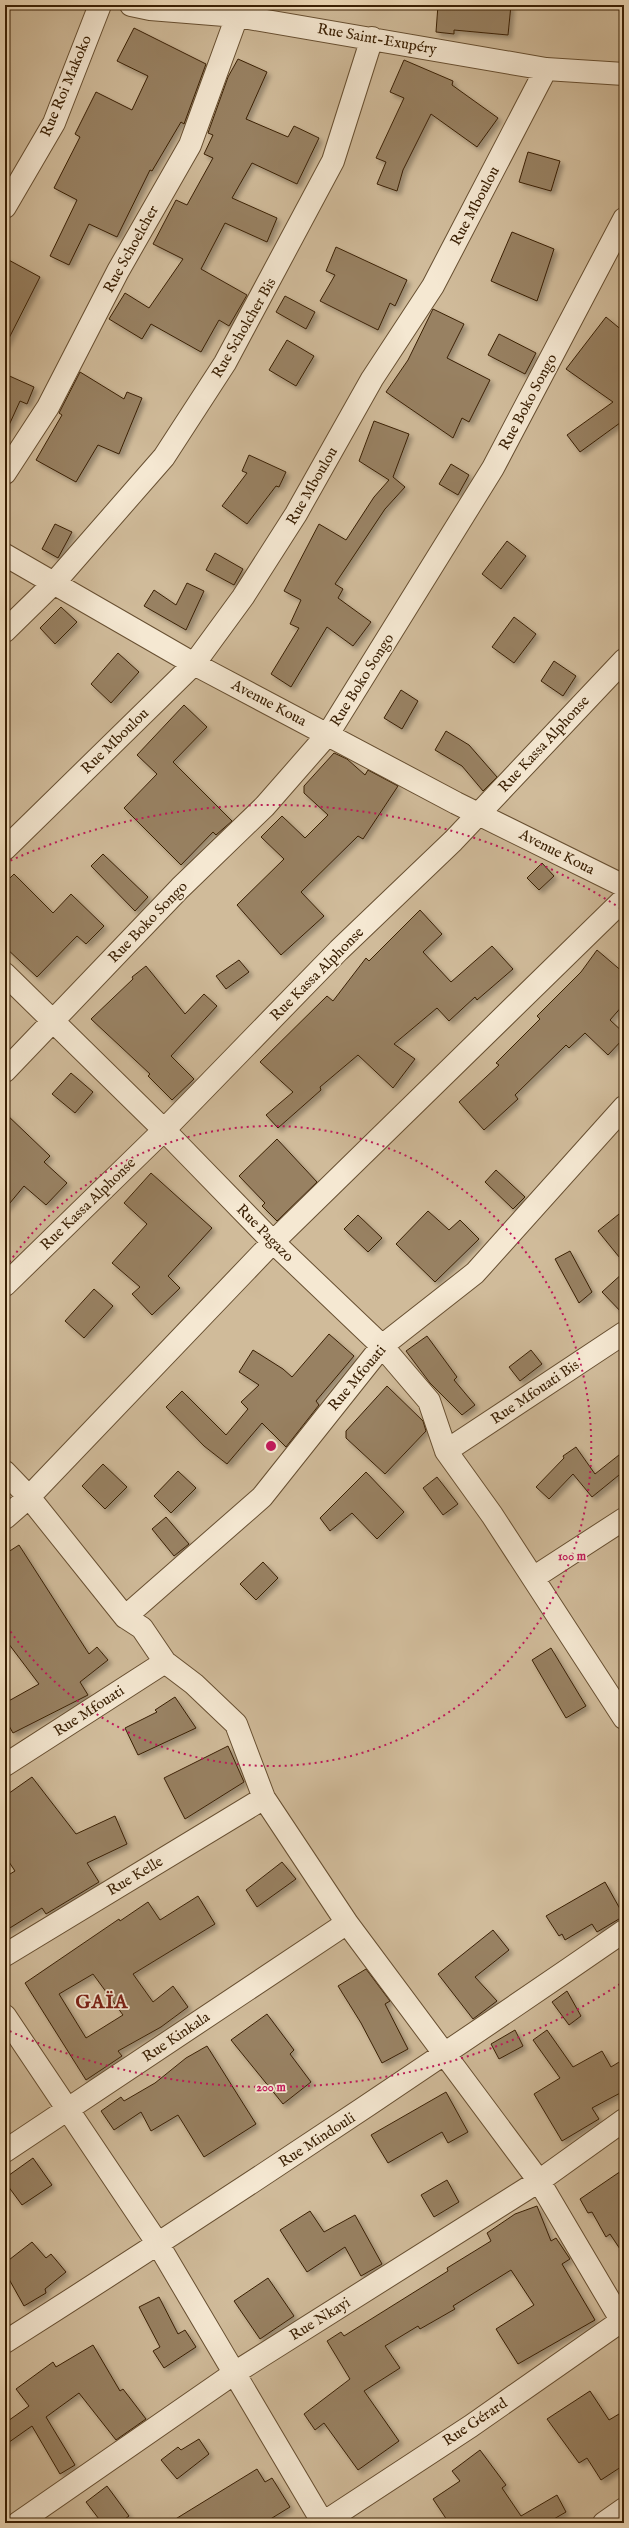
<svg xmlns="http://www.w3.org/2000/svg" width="629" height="2528" font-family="'IM FELL English',serif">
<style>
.green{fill:#d0bb9a;stroke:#856e4f}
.building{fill:#988162;stroke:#3a2004;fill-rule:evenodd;filter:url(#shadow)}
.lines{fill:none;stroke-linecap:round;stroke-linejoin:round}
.street-casing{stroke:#674f31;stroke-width:24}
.street{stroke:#f5e8d2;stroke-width:22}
.ring{fill:none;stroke:#c2185b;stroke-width:2;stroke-dasharray:2 4}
.labels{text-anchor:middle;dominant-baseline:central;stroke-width:3.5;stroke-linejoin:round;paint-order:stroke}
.street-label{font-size:15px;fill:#3a2004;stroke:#f5e8d2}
.district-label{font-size:19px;font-weight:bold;letter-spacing:1px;fill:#7a1f14;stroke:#f5e8d2}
.centre{fill:#c2185b;stroke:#f5e8d2;stroke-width:2}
.ring-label{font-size:12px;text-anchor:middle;font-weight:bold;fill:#c2185b;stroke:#f5e8d2;stroke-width:3.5;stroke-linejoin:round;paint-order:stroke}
</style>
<defs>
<filter id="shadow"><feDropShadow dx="3.5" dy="3.5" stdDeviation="2" flood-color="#0004"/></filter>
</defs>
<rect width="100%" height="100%" fill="#efdbb9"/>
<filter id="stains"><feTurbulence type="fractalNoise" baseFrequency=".005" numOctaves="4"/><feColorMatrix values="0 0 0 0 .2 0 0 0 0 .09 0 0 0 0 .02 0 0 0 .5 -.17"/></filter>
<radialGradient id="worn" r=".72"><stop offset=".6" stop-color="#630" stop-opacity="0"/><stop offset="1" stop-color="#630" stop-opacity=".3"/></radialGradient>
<path class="green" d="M 5,5 L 624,5 L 624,2523 L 5,2523 Z"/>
<path class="building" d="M 438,5 L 511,5 L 508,35 L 454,30 L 454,34 L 436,32 Z
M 134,28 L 206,64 L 184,124 L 181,122 L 152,171 L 150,170 L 117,237 L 89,224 L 69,265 L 50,256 L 77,200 L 54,188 L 80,137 L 75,134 L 96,92 L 132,110 L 148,76 L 117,61 Z
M 238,59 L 267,72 L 246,119 L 288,137 L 294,126 L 319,138 L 297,184 L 252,163 L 232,198 L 277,218 L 267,242 L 225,223 L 201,269 L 247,295 L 229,326 L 219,320 L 201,352 L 151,324 L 142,339 L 109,319 L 125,293 L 149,308 L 183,259 L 153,244 L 176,200 L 187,205 L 213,158 L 204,154 L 213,135 L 208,133 L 228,77 Z
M 404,60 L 453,81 L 452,85 L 498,118 L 477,147 L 431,114 L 403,170 L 397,191 L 377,184 L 386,162 L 376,158 L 404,98 L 390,92 Z
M 528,152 L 560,161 L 551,191 L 519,182 Z
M 512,232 L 554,249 L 537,301 L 491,281 Z
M 336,247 L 407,280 L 395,306 L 390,303 L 378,330 L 320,301 L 335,275 L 326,271 Z
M 5,258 L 40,277 L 5,346 Z
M 285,296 L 315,312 L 306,329 L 276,312 Z
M 433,309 L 464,324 L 447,358 L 490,380 L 469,422 L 462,418 L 453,438 L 386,392 L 408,360 Z
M 606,317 L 624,332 L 624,420 L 580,452 L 567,435 L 613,402 L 566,369 Z
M 499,334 L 536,353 L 525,374 L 488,355 Z
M 287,340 L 314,356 L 296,386 L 269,370 Z
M 80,372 L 124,399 L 127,392 L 142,398 L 119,454 L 98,445 L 76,482 L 36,460 L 62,415 L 59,413 Z
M 5,374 L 34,387 L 27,404 L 20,401 L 5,434 Z
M 374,421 L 409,434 L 393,477 L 405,487 L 385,509 L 335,584 L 343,589 L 338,598 L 371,622 L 353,646 L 327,627 L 291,687 L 271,674 L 299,628 L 290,624 L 301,600 L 284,591 L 319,524 L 346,540 L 374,497 L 389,480 L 359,461 Z
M 249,455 L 286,472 L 279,487 L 276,486 L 247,524 L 222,506 L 247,473 L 242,471 Z
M 451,464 L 469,475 L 458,495 L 439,484 Z
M 55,524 L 72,532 L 58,558 L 42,549 Z
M 507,541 L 526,556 L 501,589 L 482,574 Z
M 215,553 L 243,569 L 234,585 L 206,570 Z
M 187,583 L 204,591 L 186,630 L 144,606 L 154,590 L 176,605 Z
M 61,607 L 77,622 L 55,644 L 40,628 Z
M 514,617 L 536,634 L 514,663 L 492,647 Z
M 118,653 L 139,672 L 111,703 L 91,684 Z
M 554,661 L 576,676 L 563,696 L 541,681 Z
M 401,690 L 418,701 L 402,729 L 384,718 Z
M 184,705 L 207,727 L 173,762 L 232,821 L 216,835 L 213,832 L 181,865 L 124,808 L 157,774 L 137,755 Z
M 446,731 L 469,745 L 497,777 L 483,791 L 462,766 L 435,750 Z
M 334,753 L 347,759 L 365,775 L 368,770 L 398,786 L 363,839 L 358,836 L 301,892 L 324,916 L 281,955 L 237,905 L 284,859 L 261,837 L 282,816 L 305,838 L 328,815 L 304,793 L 304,786 Z
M 103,854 L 148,897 L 135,911 L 91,866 Z
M 542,863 L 554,876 L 539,890 L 527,878 Z
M 14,874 L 53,913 L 71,894 L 104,926 L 86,944 L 77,936 L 37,977 L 5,947 L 5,883 Z
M 420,910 L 442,934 L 423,952 L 451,982 L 492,946 L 513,969 L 477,1000 L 475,997 L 449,1021 L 437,1008 L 394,1044 L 415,1059 L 393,1088 L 358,1055 L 320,1087 L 321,1090 L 278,1128 L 266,1115 L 293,1092 L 260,1062 L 327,996 L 333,1001 L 366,958 L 369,961 Z
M 597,950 L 624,973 L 624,1004 L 610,1020 L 624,1033 L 624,1038 L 608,1055 L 585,1033 L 569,1048 L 566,1045 L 515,1095 L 518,1099 L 484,1130 L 459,1102 L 499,1065 L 496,1063 L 540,1019 L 537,1016 L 581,972 Z
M 239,960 L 249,972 L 226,989 L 216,976 Z
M 146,966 L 185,1014 L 204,994 L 217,1006 L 171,1056 L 194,1079 L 172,1100 L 148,1076 L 150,1074 L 91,1019 L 133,979 L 132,977 Z
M 71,1073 L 93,1092 L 75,1113 L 52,1094 Z
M 5,1113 L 50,1156 L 44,1162 L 67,1183 L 46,1205 L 24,1186 L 5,1209 Z
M 277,1139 L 317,1182 L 277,1221 L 262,1206 L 265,1203 L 239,1176 Z
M 496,1170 L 525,1197 L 513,1209 L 485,1182 Z
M 151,1173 L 212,1228 L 168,1276 L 180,1288 L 152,1315 L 132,1294 L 140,1287 L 112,1263 L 147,1224 L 124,1203 Z
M 624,1210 L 624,1263 L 598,1231 Z
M 428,1211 L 449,1230 L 460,1220 L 479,1239 L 435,1282 L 396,1244 Z
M 358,1215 L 382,1238 L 368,1252 L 344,1229 Z
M 570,1251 L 592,1292 L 579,1303 L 555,1259 Z
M 624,1272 L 624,1315 L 602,1292 Z
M 94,1289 L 113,1306 L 84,1338 L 65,1321 Z
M 329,1334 L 354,1356 L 316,1401 L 319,1405 L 286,1447 L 262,1423 L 227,1464 L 204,1446 L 166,1407 L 182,1391 L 226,1435 L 248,1409 L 241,1402 L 259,1385 L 239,1372 L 253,1350 L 283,1369 L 292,1377 Z
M 427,1336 L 457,1377 L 454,1380 L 475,1405 L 462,1415 L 430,1383 L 406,1351 Z
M 531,1350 L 542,1364 L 520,1381 L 509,1367 Z
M 387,1386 L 423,1421 L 426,1431 L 385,1474 L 346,1438 L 346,1431 Z
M 576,1447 L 595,1474 L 624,1451 L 624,1471 L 592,1497 L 573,1474 L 549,1499 L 536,1487 L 564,1458 L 563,1456 Z
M 103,1464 L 127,1487 L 105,1509 L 82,1486 Z
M 178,1471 L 196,1488 L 171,1513 L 154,1496 Z
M 366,1472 L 404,1512 L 377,1539 L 352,1513 L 330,1531 L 320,1518 Z
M 437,1477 L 458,1504 L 443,1515 L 423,1488 Z
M 166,1517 L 189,1544 L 174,1556 L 152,1529 Z
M 19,1545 L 89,1654 L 97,1647 L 108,1660 L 80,1682 L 88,1695 L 13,1733 L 5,1719 L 5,1703 L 39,1684 L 5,1639 L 5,1554 Z
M 263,1562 L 278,1578 L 256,1600 L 240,1584 Z
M 551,1648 L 586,1706 L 566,1718 L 532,1660 Z
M 175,1697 L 196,1728 L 138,1755 L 125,1728 L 157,1712 L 155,1710 Z
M 228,1746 L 244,1782 L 185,1819 L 164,1778 Z
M 32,1777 L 76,1834 L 115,1816 L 127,1844 L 87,1863 L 99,1882 L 46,1914 L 42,1908 L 5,1931 L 5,1877 L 15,1871 L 5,1856 L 5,1796 Z
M 282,1862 L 296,1879 L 257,1907 L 246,1890 Z
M 605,1882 L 624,1916 L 597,1932 L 592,1924 L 565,1940 L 562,1934 L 559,1936 L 546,1916 Z
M 198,1896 L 215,1924 L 133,1974 L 153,2002 L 173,1986 L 188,2007 L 161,2027 L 118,2051 L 122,2056 L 86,2080 L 25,1983 L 119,1919 L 120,1921 L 148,1902 L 160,1920 ZM 93,1974 L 123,2015 L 86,2038 L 59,1994 Z
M 493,1930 L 509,1950 L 475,1977 L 497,2001 L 473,2019 L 438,1974 Z
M 366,1969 L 390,2001 L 385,2004 L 408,2049 L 382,2063 L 361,2023 L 338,1986 Z
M 567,1991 L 581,2016 L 569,2025 L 552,2002 Z
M 267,2014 L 294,2050 L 290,2054 L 311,2082 L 283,2104 L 231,2040 Z
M 515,2030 L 523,2046 L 499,2059 L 491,2044 Z
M 547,2030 L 573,2067 L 602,2051 L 611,2067 L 624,2059 L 624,2091 L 592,2108 L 599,2119 L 562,2141 L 534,2094 L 560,2078 L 533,2040 Z
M 207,2046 L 256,2124 L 204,2157 L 178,2115 L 151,2131 L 141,2112 L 114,2130 L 101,2111 L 121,2097 L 124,2101 L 155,2083 L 186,2058 Z
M 446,2092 L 468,2132 L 448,2143 L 442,2132 L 388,2163 L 371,2135 Z
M 33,2158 L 52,2185 L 22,2205 L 5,2182 L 5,2178 Z
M 624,2169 L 624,2255 L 610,2234 L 606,2237 L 592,2212 L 588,2213 L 580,2199 Z
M 447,2180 L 459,2202 L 434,2217 L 421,2195 Z
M 537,2206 L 551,2241 L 556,2238 L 570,2259 L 562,2264 L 595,2320 L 518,2364 L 496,2329 L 534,2305 L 511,2270 L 453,2306 L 455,2309 L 420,2329 L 418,2326 L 385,2346 L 400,2368 L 364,2391 L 399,2441 L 358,2470 L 324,2423 L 315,2430 L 304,2414 L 350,2379 L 327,2341 L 341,2332 L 344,2336 L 448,2271 L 447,2268 L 491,2241 L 487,2233 L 515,2214 Z
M 310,2211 L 324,2232 L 355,2215 L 382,2264 L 361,2276 L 345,2247 L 307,2272 L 280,2230 Z
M 32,2242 L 46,2258 L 51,2254 L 66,2272 L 45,2289 L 46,2293 L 24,2306 L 5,2272 L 5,2263 Z
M 268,2278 L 294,2316 L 260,2339 L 234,2301 Z
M 159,2297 L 178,2334 L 185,2330 L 196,2347 L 164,2368 L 153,2351 L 160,2347 L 139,2307 Z
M 93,2345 L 120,2391 L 123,2389 L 146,2419 L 116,2440 L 79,2393 L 46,2417 L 75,2465 L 60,2474 L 32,2426 L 5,2445 L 5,2423 L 29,2406 L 16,2389 L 53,2362 L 56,2367 Z
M 590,2391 L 609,2420 L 624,2411 L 624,2465 L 601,2480 L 587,2458 L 579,2463 L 547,2419 Z
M 199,2439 L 209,2454 L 177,2479 L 161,2460 L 178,2447 L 181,2450 Z
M 480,2450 L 506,2485 L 502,2488 L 521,2516 L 557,2495 L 566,2512 L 547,2523 L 449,2523 L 433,2499 L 460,2481 L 452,2471 Z
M 257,2469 L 265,2482 L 272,2478 L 290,2507 L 264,2523 L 169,2523 Z
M 107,2486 L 129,2516 L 120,2523 L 102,2523 L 86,2502 Z"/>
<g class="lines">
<defs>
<path id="street" d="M 131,5 L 150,9 L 237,16 L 546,69 L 624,74
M 5,207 L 54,123 L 100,5
M 5,473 L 48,407 L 118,271 L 190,145 L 237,16
M 5,555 L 194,664 L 456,803 L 624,886
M 5,631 L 54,583 L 164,457 L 225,363 L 333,161 L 372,38
M 5,849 L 194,664 L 243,597 L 296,514 L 372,379 L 433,286 L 546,69
M 5,974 L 164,1130 L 273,1242 L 382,1346 L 429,1401 L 446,1451 L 492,1515 L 624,1718
M 5,1071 L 180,888 L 265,806 L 328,734 L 493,468 L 624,219
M 5,1285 L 164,1130 L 339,950 L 453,841 L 624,660
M 446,1451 L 624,1333
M 5,1472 L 29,1497 L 125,1617 L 142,1628 L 165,1662 L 5,1765
M 5,1518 L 29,1497 L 273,1242 L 624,899
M 533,1578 L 624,1519
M 125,1617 L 262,1497 L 382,1346 L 475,1273 L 624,1107
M 165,1662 L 194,1684 L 236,1724 L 264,1798 L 347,1923 L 539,2181 L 624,2325
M 5,1955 L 264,1798
M 5,2016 L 158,2244 L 323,2523
M 5,2151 L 347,1923
M 5,2342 C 214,2209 420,2072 624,1931
M 18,2523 L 236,2372 L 539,2181 L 624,2120
M 323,2523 L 471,2426 L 624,2319
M 604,2523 L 624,2509"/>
</defs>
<use href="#street" class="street-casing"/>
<use href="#street" class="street"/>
</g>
<g class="ring">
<path d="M6 1267A320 320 0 1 1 6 1625"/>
<path d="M620 1984A641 641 0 0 1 5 2029M5 863A641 641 0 0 1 620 908"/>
</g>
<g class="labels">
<g class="street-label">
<text transform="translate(377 39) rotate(10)">Rue Saint-Exupéry</text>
<text transform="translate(66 86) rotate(-67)">Rue Roi Makoko</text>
<text transform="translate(475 206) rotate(-62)">Rue Mboulou</text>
<text transform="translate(131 249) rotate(-61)">Rue Schoelcher</text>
<text transform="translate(244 328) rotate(-60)">Rue Scholcher Bis</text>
<text transform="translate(528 402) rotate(-62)">Rue Boko Songo</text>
<text transform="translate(312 486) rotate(-60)">Rue Mboulou</text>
<text transform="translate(362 680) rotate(-58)">Rue Boko Songo</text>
<text transform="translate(269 703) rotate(28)">Avenue Koua</text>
<text transform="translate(115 741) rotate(-44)">Rue Mboulou</text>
<text transform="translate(544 744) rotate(-47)">Rue Kassa Alphonse</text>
<text transform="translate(557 852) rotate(27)">Avenue Koua</text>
<text transform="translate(148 922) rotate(-46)">Rue Boko Songo</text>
<text transform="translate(317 974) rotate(-45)">Rue Kassa Alphonse</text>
<text transform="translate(88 1204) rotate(-44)">Rue Kassa Alphonse</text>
<text transform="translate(265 1233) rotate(45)">Rue Pagazo</text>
<text transform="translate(357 1378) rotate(-50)">Rue Mfouati</text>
<text transform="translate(535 1392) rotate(-34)">Rue Mfouati Bis</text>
<text transform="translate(89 1711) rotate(-33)">Rue Mfouati</text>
<text transform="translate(135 1876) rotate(-31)">Rue Kelle</text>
<text transform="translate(176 2037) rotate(-34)">Rue Kinkala</text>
<text transform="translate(317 2140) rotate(-33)">Rue Mindouli</text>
<text transform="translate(320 2319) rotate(-32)">Rue Nkayi</text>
<text transform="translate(475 2422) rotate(-34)">Rue Gérard</text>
</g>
<g class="district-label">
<text x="102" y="2003">GAÏA</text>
</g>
</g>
<circle cx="271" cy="1446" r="6" class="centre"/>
<g class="ring-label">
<text x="572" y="1560">100 m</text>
<text x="271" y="2091">200 m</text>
</g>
<rect width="629" height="2528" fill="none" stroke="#efdbb9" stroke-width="20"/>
<rect x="6" y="6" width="617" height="2516" fill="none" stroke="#3a2004" stroke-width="2"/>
<rect x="10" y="10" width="609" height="2508" fill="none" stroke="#3a2004"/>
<rect width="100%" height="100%" filter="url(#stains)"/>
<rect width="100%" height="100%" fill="url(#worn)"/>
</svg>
